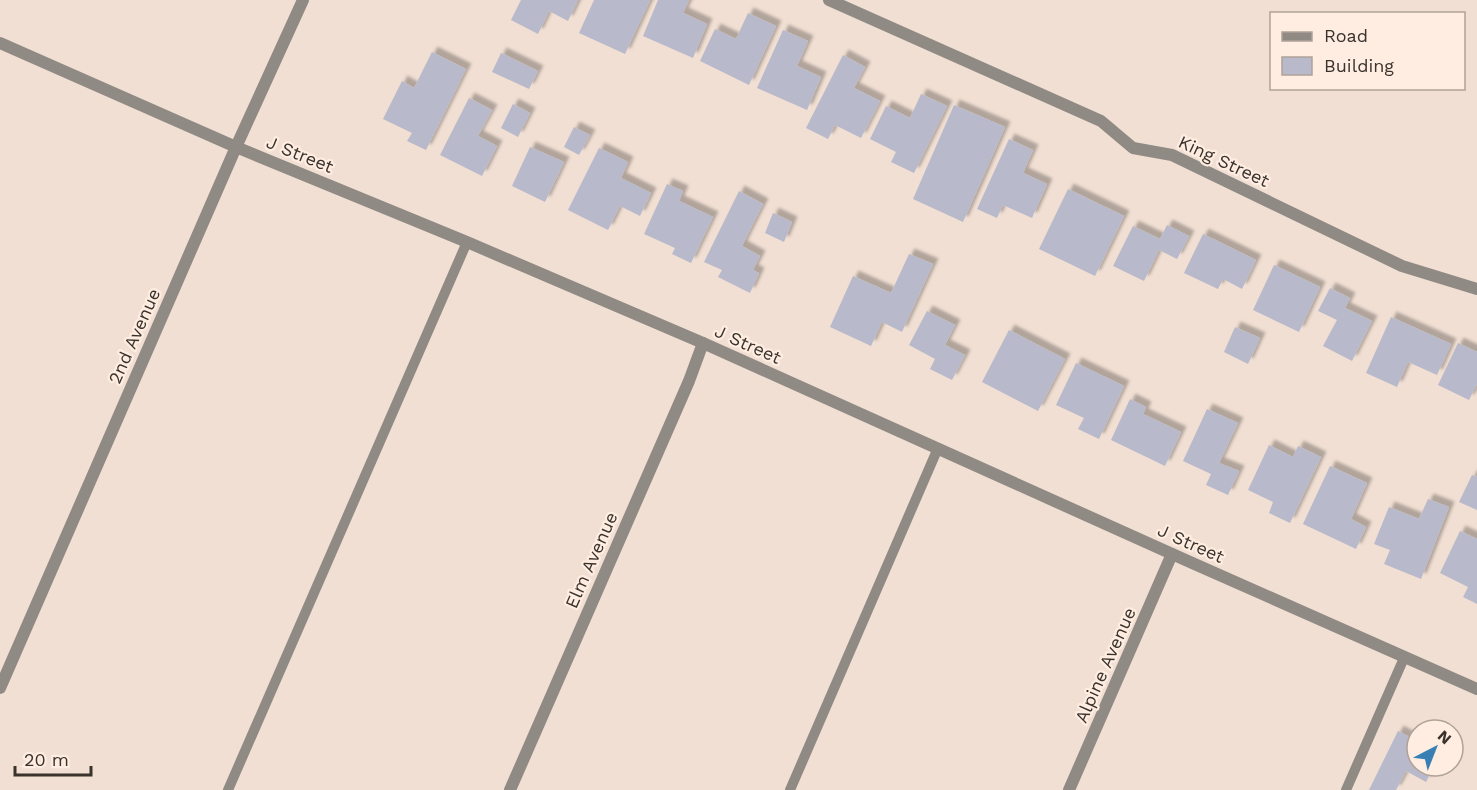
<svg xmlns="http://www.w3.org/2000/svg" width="1477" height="790" font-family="'Work Sans',sans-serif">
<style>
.building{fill:#b8b9cb;filter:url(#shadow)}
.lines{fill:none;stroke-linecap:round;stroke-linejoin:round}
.service{stroke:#908a84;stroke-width:10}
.minor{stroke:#908a84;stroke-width:12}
.tertiary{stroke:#908a84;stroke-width:12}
.labels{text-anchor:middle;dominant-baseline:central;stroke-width:4.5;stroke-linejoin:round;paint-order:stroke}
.street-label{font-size:18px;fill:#39322d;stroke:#feede0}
</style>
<defs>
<filter id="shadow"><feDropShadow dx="5.5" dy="-5.5" stdDeviation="1.5" flood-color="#0004"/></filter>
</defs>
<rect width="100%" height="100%" fill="#f1dfd3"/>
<path class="building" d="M 521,0 L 578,0 L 568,21 L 549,11 L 538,34 L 511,20 Z
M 594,0 L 650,0 L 625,54 L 579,33 Z
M 658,0 L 689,0 L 683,13 L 707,24 L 693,58 L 643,36 Z
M 748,13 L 776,26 L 749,85 L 700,61 L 715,29 L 736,39 Z
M 783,30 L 808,41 L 797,66 L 821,77 L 807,110 L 757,88 Z
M 432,52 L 466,69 L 426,150 L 407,141 L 412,133 L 383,119 L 402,81 L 414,88 Z
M 501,53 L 538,71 L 529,89 L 492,72 Z
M 843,55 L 865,67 L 854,88 L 880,101 L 861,138 L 835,125 L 828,139 L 806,128 Z
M 921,94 L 947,106 L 914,173 L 891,162 L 896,152 L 870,139 L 886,106 L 910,118 Z
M 469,98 L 492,110 L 478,136 L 497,146 L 482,176 L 440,155 Z
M 513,104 L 530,113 L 518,137 L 501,128 Z
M 954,105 L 1005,127 L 963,222 L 913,199 Z
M 574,127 L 590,135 L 579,155 L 564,147 Z
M 1009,139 L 1033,150 L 1023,173 L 1047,184 L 1032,218 L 1003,205 L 997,218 L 977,209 Z
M 530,147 L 564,162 L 545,202 L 512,186 Z
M 599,148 L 628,162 L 621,178 L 651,193 L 640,216 L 620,206 L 608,230 L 568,210 Z
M 667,184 L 683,191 L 679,201 L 713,217 L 691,263 L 672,254 L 675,248 L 644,234 Z
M 1068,189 L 1124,216 L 1095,276 L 1039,249 Z
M 739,191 L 763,204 L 742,246 L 760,256 L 753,270 L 759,273 L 750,293 L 718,277 L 722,270 L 704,262 Z
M 773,213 L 792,222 L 784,242 L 765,233 Z
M 1167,225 L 1189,236 L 1177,259 L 1159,250 L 1144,281 L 1113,266 L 1133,226 L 1160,239 Z
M 1203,234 L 1256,260 L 1242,289 L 1223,279 L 1218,289 L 1184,273 Z
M 909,254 L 933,264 L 902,332 L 882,322 L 871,346 L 830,327 L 853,276 L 891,293 Z
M 1274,265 L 1320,287 L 1299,332 L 1253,310 Z
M 1330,288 L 1350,298 L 1345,308 L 1372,321 L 1352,361 L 1323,346 L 1337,320 L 1318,311 Z
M 927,311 L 955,325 L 945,345 L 965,355 L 952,380 L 930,369 L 935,359 L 909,345 Z
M 1391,317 L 1451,344 L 1437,375 L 1408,362 L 1397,387 L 1366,373 Z
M 1235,327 L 1260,338 L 1248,364 L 1224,352 Z
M 1009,330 L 1065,359 L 1038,411 L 982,382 Z
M 1458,343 L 1477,352 L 1477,384 L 1469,400 L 1438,385 Z
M 1076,363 L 1124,386 L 1099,439 L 1078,429 L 1084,418 L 1056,405 Z
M 1130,399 L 1146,407 L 1143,414 L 1181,432 L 1165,466 L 1111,440 Z
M 1207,409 L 1238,423 L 1219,463 L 1239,471 L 1228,495 L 1206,485 L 1211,474 L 1183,461 Z
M 1269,445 L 1293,457 L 1298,446 L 1321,457 L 1290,523 L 1269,513 L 1273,502 L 1248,490 Z
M 1330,466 L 1367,483 L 1351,519 L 1366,527 L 1356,549 L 1303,524 Z
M 1472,475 L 1477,477 L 1477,510 L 1459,502 Z
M 1428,499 L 1449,507 L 1421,579 L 1384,564 L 1390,550 L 1374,544 L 1389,507 L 1419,519 Z
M 1460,531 L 1477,539 L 1477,604 L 1463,597 L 1468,587 L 1440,573 Z
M 1398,731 L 1417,741 L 1417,766 L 1434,766 L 1426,782 L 1406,771 L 1396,790 L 1369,790 Z"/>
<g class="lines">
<path class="service" d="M 228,790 L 467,242
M 790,790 L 938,448
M 1346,790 L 1404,658"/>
<path class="minor" d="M 829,0 L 1101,121 L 1133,148 L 1172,155 L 1402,266 L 1477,289
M 510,790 L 689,381 L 703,343
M 1069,790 L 1172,554"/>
<path class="tertiary" d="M 0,43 L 236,147 L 467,242 L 703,343 L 1190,562 L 1477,689
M 0,688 L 236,147 L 303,0"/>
</g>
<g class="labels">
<g class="street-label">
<text transform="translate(300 154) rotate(22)">J Street</text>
<text transform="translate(1224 161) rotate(25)">King Street</text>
<text transform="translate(134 336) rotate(-66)">2nd Avenue</text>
<text transform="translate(748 344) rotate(24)">J Street</text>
<text transform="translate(1191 543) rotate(24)">J Street</text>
<text transform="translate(591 560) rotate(-66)">Elm Avenue</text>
<text transform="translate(1105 665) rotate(-66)">Alpine Avenue</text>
</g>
</g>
<rect x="1270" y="12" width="195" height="78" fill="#feede0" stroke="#afa298" stroke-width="1.5"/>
<rect x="1282" y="32" width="30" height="9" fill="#908a84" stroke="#afa298" stroke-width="1.5"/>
<text x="1324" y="42" font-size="18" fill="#39322d">Road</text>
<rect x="1282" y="57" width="30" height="18" fill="#b8b9cb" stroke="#afa298" stroke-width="1.5"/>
<text x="1324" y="72" font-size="18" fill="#39322d">Building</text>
<g transform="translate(1435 748) rotate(42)"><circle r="28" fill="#feede0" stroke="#afa298" stroke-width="1.5"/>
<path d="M0-4.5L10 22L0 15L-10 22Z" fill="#3880b4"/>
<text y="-9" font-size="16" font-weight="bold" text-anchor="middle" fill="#39322d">N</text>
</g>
<path d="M15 766v9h76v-9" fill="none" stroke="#39322d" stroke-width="3"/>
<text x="24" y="766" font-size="18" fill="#39322d" stroke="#feede0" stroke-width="4.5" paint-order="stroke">20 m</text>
</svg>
